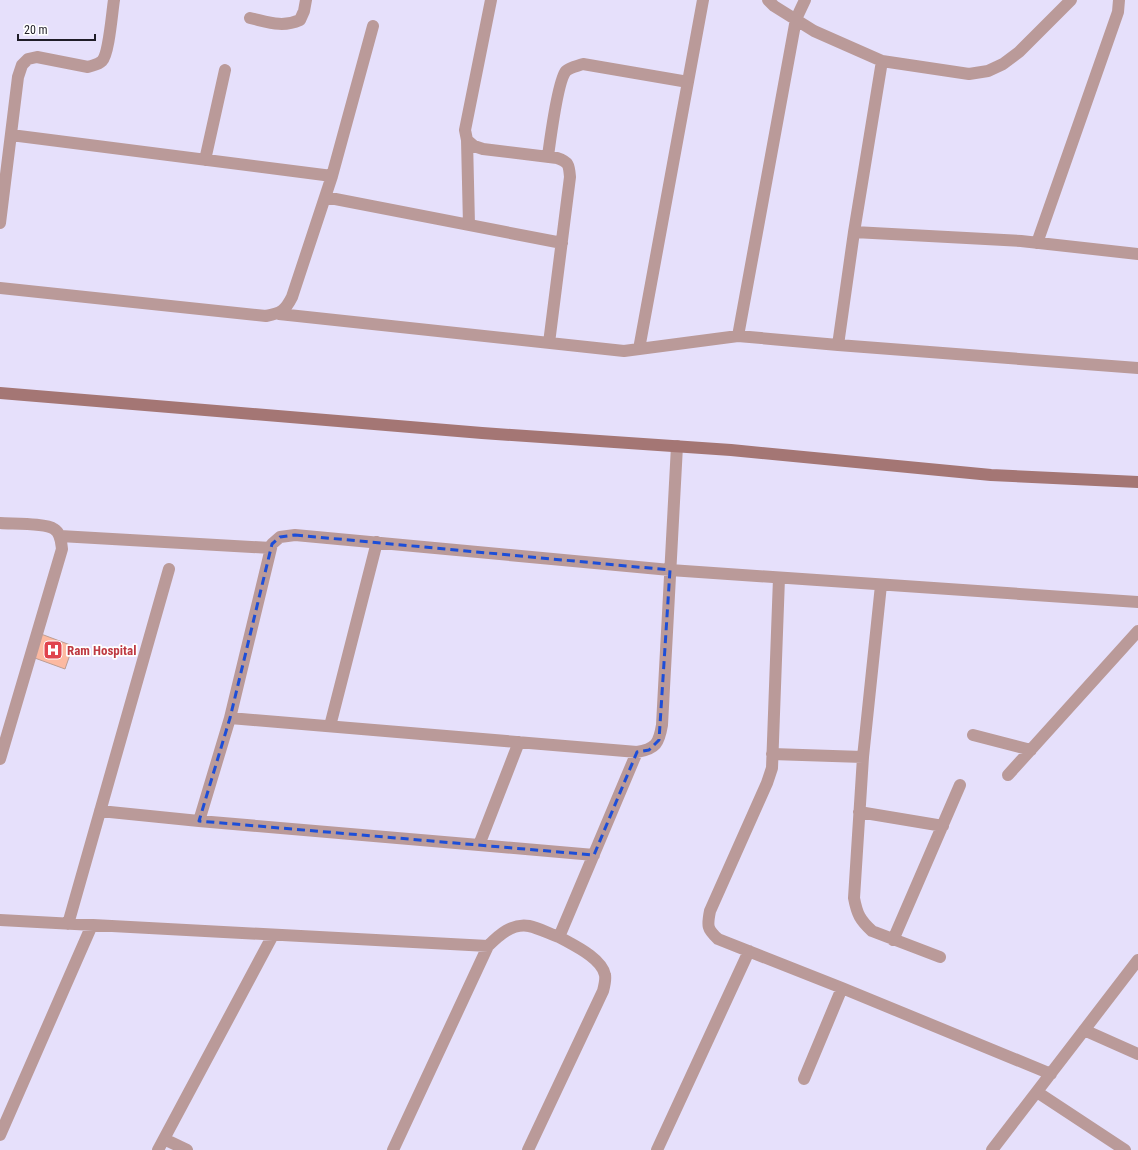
<svg xmlns="http://www.w3.org/2000/svg" width="1138" height="1150" font-family="'Roboto Condensed',sans-serif">
<style>
.building{fill:#fcb9a1;stroke:#bc9e94}
.lines{fill:none;stroke-linecap:round;stroke-linejoin:round}
.street{stroke:#ba9a99;stroke-width:12}
.secondary{stroke:#a47674;stroke-width:12}
.marked{fill:none;stroke:#1d4ed8;stroke-width:3;stroke-dasharray:8 5;stroke-linejoin:round}
.labels{text-anchor:middle;dominant-baseline:central;stroke-width:3.5;stroke-linejoin:round;paint-order:stroke}
.health-label{font-size:13px;font-weight:bold;fill:#be3a42;stroke:#fff;text-anchor:start}
</style>
<rect width="100%" height="100%" fill="#e6e0fb"/>
<path class="building" d="M 41,634 L 73,646 L 65,669 L 32,657 Z"/>
<g class="lines">
<path class="street" d="M 491,0 L 465,130 L 467,140 L 474,146 L 483,149 L 557,158 C 569,162 569,165 570,177 L 549,343
M 768,0 L 774,6 L 814,31 L 882,61 L 969,74 L 988,71 L 1003,64 L 1019,52 L 1071,0
M 805,0 L 796,19 L 738,336 L 838,345
M 250,18 C 268,22 282,28 300,20 L 304,11 L 306,0
M 11,135 L 332,176
M 467,140 L 469,225
M 548,156 C 550,141 558,80 566,71 C 570,67 578,66 583,64 L 688,82
M 205,160 L 225,70
M 325,197 L 562,243
M 0,223 L 18,77 L 22,65 L 28,59 L 37,57 L 88,67 C 93,65 98,65 102,61 C 109,54 112,12 114,0
M 854,232 L 882,61
M 1037,243 L 1118,12 L 1119,0
M 1138,254 L 1021,241 L 854,232 L 838,345 L 1138,368
M 0,288 L 266,316 C 281,313 285,311 292,297 L 332,176 L 373,26
M 279,314 L 624,351 L 738,336
M 639,349 L 703,0
M 0,523 C 12,524 46,523 54,529 C 61,533 61,542 62,549 L 0,759
M 60,536 L 271,548
M 779,578 L 772,768 L 767,783 L 710,911 C 707,926 707,929 718,939 L 842,988 L 1051,1074
M 881,585 L 863,757 L 854,898 C 857,914 860,920 872,931 L 940,957
M 230,718 L 272,544 L 280,537 L 295,535 L 670,570 L 1138,602
M 330,726 L 377,542
M 973,735 L 1031,750
M 772,754 L 863,757
M 1008,775 L 1138,631
M 100,811 L 199,821 L 479,845 L 519,742
M 859,812 L 943,826
M 199,821 L 230,718 L 637,752 C 656,749 659,743 662,725 L 677,446
M 479,845 L 594,855
M 0,920 L 488,946 L 393,1150
M 68,924 L 169,569
M 893,940 L 960,785
M 488,946 C 499,935 512,923 529,926 C 539,928 550,934 559,937 L 637,752
M 1084,1030 L 1138,1054
M 804,1079 L 842,988
M 1037,1092 L 1125,1150
M 0,1135 L 92,925
M 164,1139 L 187,1150
M 158,1150 L 273,935
M 528,1150 L 603,991 C 604,987 606,980 605,975 C 602,958 573,945 559,937
M 657,1150 L 749,951
M 992,1150 L 1138,960"/>
<path class="secondary" d="M 0,393 L 482,433 L 731,450 L 991,475 L 1138,482"/>
</g>
<path class="marked" d="M 295,535 L 670,570 L 659,740 L 649,750 L 637,752 L 594,855 L 199,821 L 230,718 L 272,544 L 280,537 Z"/>
<defs>
<symbol id="hospital-square" viewBox="-11 -11 22 22"><rect x="-9" y="-9" width="18" height="18" rx="4" fill="#e0444e" stroke="#fff"/><path d="M-5-5h3v3.5h4V-5h3V5h-3V1.5h-4V5h-3Z" fill="#fff"/></symbol>
</defs>
<g fill-rule="evenodd">
<use href="#hospital-square" x="42" y="639" width="22" height="22"/>
</g>
<g class="labels">
<g class="health-label">
<text x="67" y="650">Ram Hospital</text>
</g>
</g>
<path d="M18 34v6h77v-6" fill="none" stroke="#1f1d27" stroke-width="2"/>
<text x="24" y="34" font-size="12" fill="#1f1d27" stroke="#ffffff" stroke-width="3" paint-order="stroke">20 m</text>
</svg>
